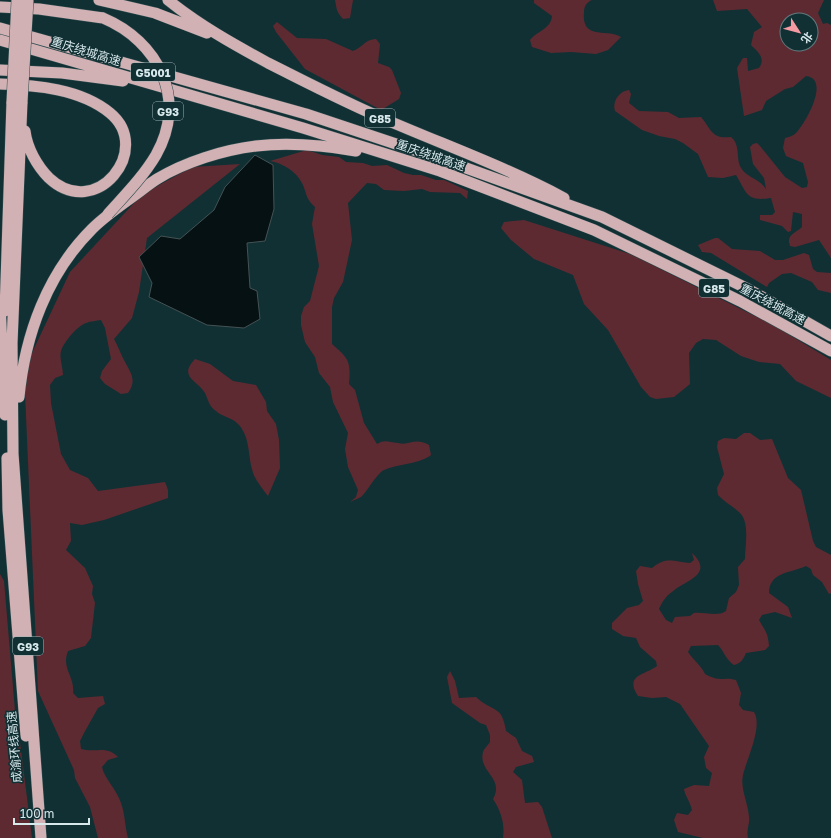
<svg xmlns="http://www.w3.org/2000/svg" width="831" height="838" font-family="'Golos Text','Noto Sans SC',sans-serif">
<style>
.green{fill:#5e2a31;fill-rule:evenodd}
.water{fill:#061113;stroke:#455254}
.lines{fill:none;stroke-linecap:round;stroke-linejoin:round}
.highway-casing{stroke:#314e51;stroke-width:12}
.highway{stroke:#d1b1b3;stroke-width:11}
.highway-bridge-casing{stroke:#314e51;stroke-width:12;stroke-linecap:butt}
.highway-bridge{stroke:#d1b1b3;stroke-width:11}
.labels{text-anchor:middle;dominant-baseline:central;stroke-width:3.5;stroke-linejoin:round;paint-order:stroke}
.shield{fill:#113034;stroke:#9cb2b5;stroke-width:1}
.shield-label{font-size:11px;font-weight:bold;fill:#d8e9ec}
.street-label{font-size:12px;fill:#d8e9ec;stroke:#113034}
</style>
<rect width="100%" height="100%" fill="#113034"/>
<path class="green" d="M 335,0 L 353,0 L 350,18 L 343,19 C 336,11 337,10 335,0 Z
M 534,0 L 592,0 C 587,2 584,6 584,12 C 581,41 608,28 621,37 L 608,50 L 596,54 L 571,52 L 551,53 L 532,47 L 530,40 C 537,31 551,29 552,16 L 534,3 Z
M 713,0 L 824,0 L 818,13 L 823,24 L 827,23 L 831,25 L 831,258 L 819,240 L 795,247 L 790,246 C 786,234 795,234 802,227 L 802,214 L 793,212 L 791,231 L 788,232 L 782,226 L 760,220 L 760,215 L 772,215 L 775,212 L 771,198 C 746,202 747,193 736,175 L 723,178 L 708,177 L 698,154 L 683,143 L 675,139 L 659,136 L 642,130 L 615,111 C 612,102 619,91 629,90 L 631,94 L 629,103 L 639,111 L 668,112 L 679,118 L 701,117 C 712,130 711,139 731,137 L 734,140 C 740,149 736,160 741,168 C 747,178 759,178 766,189 L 764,178 L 753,164 L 750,147 L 753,144 L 757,143 L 760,146 L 785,177 L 802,188 L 807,187 L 808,182 L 803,163 L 786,156 L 783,148 L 785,138 C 789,137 793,136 796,133 C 805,124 831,79 806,76 L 793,87 L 785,89 L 766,101 L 762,110 L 744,116 L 737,68 L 743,58 L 747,58 L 748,71 L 759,68 C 766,58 758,52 751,45 L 754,32 L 762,27 L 747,9 L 717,11 ZM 787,20 L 811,20 L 811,44 L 787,44 Z
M 277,22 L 297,38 L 326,39 L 353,51 C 362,48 365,39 376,39 L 380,44 L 378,63 L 389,67 L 392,70 L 401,93 L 399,99 L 381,110 L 305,69 L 276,32 L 273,26 Z
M 307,150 L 322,155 L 339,157 L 346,162 L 363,163 L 372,166 L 387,165 L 404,173 L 413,175 L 421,175 L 436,180 L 444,180 L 468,191 L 467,199 L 460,193 L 430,192 L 422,189 L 404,191 L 384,190 L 376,184 L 367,183 L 348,203 L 352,240 L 343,282 L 334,298 L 332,307 L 332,344 C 349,359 351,361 349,384 L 355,390 L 364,423 L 377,444 C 385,439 388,442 398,443 C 410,446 414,437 429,445 L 431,455 C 419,465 391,464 381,472 C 374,478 366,493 361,497 C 358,499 353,500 350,502 L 356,497 L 358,490 L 348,467 L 345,449 L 348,433 L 333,402 L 330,387 L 319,373 L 315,357 L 305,342 L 301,325 L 301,316 L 304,307 L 310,301 L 319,266 L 312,224 L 315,207 C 305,198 307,193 302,183 C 296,171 282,163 270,161 Z
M 240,164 L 147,238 L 139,292 L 132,318 L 114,339 C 118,346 121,355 125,362 C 131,373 137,381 128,393 L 121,394 L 105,384 L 100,378 L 102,371 L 111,359 L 105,328 L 101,320 C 96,321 91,321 86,323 C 77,326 64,342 61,351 C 59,358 63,367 63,375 L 55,378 L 50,385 L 51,403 L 61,454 L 70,470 L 88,478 L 98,491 L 165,482 L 168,490 L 168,498 L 104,520 L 82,525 L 70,523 L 71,541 L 66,550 L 85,568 L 93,586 L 92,594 L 95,603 L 91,638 L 85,646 L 68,651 C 61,669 75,676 73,693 L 78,698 L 103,696 L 105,704 L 98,708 L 84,733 L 80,741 L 81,749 C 95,753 107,745 118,757 L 108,760 L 102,767 C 104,778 117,790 121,803 C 125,814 125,827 128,838 L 98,838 L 90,807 L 75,778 L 74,770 L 38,691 L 24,370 L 70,272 L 135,202 L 152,189 L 192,167 Z
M 524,220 L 630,254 L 773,325 L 831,360 L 831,398 L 796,381 L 780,364 L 759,362 L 741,356 L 716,340 L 703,339 L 696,343 L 689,353 L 690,384 L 674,397 L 656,399 L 650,397 L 641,387 L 608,330 L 584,304 L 573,275 L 534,259 L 511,240 L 501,228 L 504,222 Z
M 715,238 L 718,238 L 732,249 L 760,251 L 775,260 L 783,260 L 804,253 L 809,255 L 813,269 L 817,272 L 831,273 L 831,293 L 818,290 L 812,282 L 791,273 L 782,274 L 769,283 L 767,287 L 711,253 L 702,252 L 698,245 Z
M 195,359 L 210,364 L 233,381 L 256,385 L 266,402 L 267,411 L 276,424 L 279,440 L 280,468 L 268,496 C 262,488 254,479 252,469 C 248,454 250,435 237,423 C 231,417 222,417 216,411 C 209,407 208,399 205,393 C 197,380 178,377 195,359 Z
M 744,433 L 750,433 L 760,440 L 772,439 L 788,478 L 801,490 L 813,541 L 816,547 L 831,555 L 831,593 L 829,594 L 822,582 L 813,575 L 811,569 L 806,566 C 791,573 769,572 769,593 L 788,607 L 792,618 L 775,612 L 762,615 L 759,620 C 765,631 768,632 769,646 L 765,650 L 746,653 C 743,660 741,663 734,665 C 726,660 724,651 718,645 L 691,646 L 688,652 C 693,660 701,665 705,674 C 721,683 723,676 736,680 L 741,693 L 739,705 L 743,710 L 754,712 C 763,726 747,758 743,775 C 740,789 748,802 749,817 C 750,824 746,830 748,838 L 703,838 L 678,832 L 674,820 L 677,813 L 688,815 L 692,810 C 690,801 685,796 684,789 L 694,785 L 709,786 L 712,773 L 706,768 L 704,757 L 709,746 L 680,704 L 666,697 L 652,698 L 638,696 C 624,675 645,675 657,666 L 656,661 L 640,647 L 636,638 L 623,636 L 612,629 L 612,623 L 627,608 L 639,605 L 643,601 L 638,584 L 636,571 L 640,566 L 652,568 C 667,556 673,562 690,563 L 694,560 L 692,553 C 715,575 685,580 672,592 C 666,596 662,602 659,609 L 666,620 L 672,623 L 675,617 L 690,616 L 694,613 C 704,612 718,617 726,611 L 729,598 L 736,592 L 739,585 L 738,567 L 745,559 C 745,546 750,523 740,513 C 733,506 724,502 718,495 L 717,488 L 724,474 L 717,447 L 718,441 L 724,438 L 736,439 Z
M 0,574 L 4,581 L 16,723 L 18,726 L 32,838 L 0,838 Z
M 450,671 L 455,681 L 459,698 L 476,697 C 493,713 502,704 506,731 L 516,738 L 522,751 L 532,756 L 534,762 L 516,767 L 513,772 L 522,780 L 525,803 L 538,802 L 542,807 L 552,838 L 503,838 C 505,824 501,811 493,799 C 505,778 478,772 483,752 C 484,749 488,745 490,742 L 490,735 L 486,725 L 480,723 L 452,703 L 447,677 Z"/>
<path class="water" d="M 255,155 L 273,165 L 274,209 L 265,241 L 247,243 L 250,288 L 257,291 L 260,319 L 244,328 L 207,325 L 149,297 L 152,283 L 139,257 L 161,236 L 180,239 L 214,210 L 225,187 Z"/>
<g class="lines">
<defs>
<path id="highway" d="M 99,0 L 155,13 L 207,33
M 168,0 C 199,25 233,44 268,63 C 308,83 348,104 389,121 C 447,146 508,168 564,198
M 0,7 L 39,9 L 103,18
M 0,28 L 306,114 L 444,160 L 602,217 L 748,289 L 831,336
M 0,40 L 303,128 L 440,171 L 594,230 L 740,301 L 831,351
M 0,70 L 62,73 L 123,81
M 0,84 C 36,85 81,89 110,113 C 154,149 96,222 49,178 C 37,166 27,148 25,131
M 22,102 L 12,343 L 13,454 L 41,838
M 0,302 L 5,415
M 5,311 L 12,102
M 19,397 C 25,335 47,274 92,229 C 105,216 120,206 135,195 C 142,190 149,184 157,179 C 185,162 223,150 256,146 C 290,142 322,145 356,151
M 7,458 L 8,510 L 26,736"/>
</defs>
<use href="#highway" class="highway-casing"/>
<use href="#highway" class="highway"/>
<defs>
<path id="highway-bridge" d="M 103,18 C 158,41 188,99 156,155 C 143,177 125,195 108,214
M 12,102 L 17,0
M 22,102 L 28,0"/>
</defs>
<use href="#highway-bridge" class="highway-bridge-casing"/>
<use href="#highway-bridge" class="highway-bridge"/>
</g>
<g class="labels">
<g class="shield">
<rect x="131" y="63" width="44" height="18" rx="3"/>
<rect x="153" y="102" width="30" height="18" rx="3"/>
<rect x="365" y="109" width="30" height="18" rx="3"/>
<rect x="699" y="279" width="30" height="18" rx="3"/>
<rect x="13" y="637" width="30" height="18" rx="3"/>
</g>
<g class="shield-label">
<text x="153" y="72">G5001</text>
<text x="168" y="111">G93</text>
<text x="380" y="118">G85</text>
<text x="714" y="288">G85</text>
<text x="28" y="646">G93</text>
</g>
<g class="street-label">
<text transform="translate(86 51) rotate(17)">重庆绕城高速</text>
<text transform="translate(431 155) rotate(19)">重庆绕城高速</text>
<text transform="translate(773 304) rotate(28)">重庆绕城高速</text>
<text transform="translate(14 747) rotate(-95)">成渝环线高速</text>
</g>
</g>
<g transform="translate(799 32) rotate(126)"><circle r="19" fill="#113034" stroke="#617a7e"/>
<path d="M0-3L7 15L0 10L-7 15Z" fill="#f49aa3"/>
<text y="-6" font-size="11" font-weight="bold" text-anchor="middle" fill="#d8e9ec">北</text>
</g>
<path d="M14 818v6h75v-6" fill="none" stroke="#d8e9ec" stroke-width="2"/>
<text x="20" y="818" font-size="12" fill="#d8e9ec" stroke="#113034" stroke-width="3" paint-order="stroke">100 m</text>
</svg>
